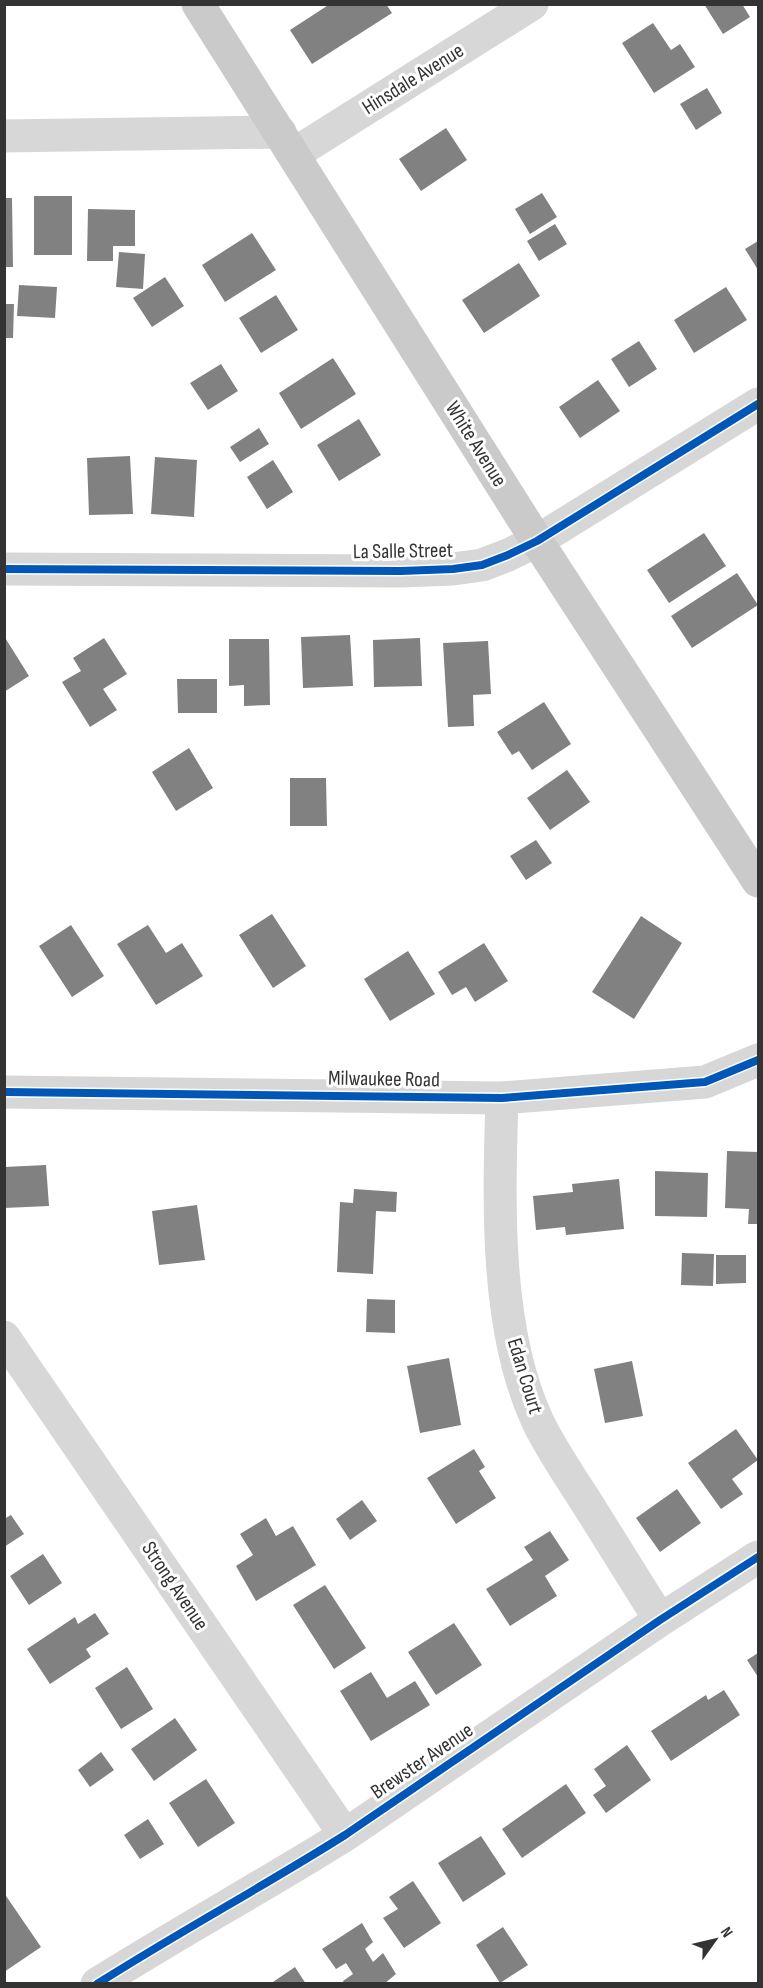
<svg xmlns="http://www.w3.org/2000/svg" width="763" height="1988" font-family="'Sofia Sans Condensed',sans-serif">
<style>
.building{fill:#818181}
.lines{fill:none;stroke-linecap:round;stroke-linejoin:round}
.minor{stroke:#d7d7d7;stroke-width:33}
.tertiary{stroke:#d7d7d7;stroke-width:33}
.primary{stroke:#cacaca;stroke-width:33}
.cycleway-casing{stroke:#fff;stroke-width:11}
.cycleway{stroke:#0057b8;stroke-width:8}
.labels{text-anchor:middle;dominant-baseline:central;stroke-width:6;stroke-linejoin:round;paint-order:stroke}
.street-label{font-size:21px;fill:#333;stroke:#fff}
</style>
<rect width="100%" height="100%" fill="#fff"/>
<path class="building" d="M 330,4 L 386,4 L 392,13 L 312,64 L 290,30 Z
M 704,4 L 742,4 L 750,17 L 723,34 Z
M 653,23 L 671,50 L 680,44 L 695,67 L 654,93 L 622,43 Z
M 707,88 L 722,113 L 696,130 L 680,104 Z
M 446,128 L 467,160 L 421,191 L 399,159 Z
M 542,193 L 557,217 L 530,234 L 515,209 Z
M 34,196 L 72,196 L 72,255 L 34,255 Z
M 4,198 L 12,198 L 13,267 L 4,267 Z
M 88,209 L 135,210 L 135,246 L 113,246 L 113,261 L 87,261 Z
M 555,224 L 567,244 L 539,261 L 527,241 Z
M 252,233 L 276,270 L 225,302 L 202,265 Z
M 758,241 L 758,270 L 745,249 Z
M 119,252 L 145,254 L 143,289 L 116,287 Z
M 519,263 L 540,296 L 484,333 L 462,300 Z
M 165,277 L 184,306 L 152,327 L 133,298 Z
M 19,285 L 57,287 L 55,318 L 17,316 Z
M 726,287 L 747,320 L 694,353 L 674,320 Z
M 276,295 L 298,330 L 261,353 L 239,318 Z
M 4,304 L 14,304 L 13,338 L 4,338 Z
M 639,341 L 657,369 L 629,387 L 611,359 Z
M 333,358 L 356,394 L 301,429 L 279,393 Z
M 221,364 L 238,391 L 208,410 L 190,383 Z
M 598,380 L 620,411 L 580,438 L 559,407 Z
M 359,419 L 381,455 L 339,481 L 317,445 Z
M 259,428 L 269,444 L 240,462 L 230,447 Z
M 130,456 L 133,514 L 89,515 L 87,458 Z
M 155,457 L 197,460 L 194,517 L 151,514 Z
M 273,460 L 293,492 L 267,509 L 247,477 Z
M 704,533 L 726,566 L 669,603 L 647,570 Z
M 737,573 L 758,605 L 692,648 L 671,616 Z
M 350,635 L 353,686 L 303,688 L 301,637 Z
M 4,636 L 29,676 L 4,692 Z
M 104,638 L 127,674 L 103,689 L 117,710 L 90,727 L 62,682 L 81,671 L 73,658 Z
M 420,638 L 422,686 L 374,687 L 373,640 Z
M 229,639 L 269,639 L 270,705 L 244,706 L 244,685 L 229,686 Z
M 488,641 L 491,694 L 473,695 L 474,726 L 448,727 L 443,643 Z
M 177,679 L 217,679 L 217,713 L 178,713 Z
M 544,702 L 571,744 L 532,770 L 519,751 L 512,755 L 497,732 Z
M 189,748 L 213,788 L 176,811 L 152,772 Z
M 567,770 L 590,802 L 550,830 L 527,798 Z
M 290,778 L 326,778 L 327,826 L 290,826 Z
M 536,840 L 552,863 L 526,880 L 510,856 Z
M 272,914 L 306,966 L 273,988 L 239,935 Z
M 641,916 L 682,943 L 634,1019 L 592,992 Z
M 71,925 L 104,976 L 72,997 L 39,946 Z
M 148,925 L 166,953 L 182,943 L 203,976 L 156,1005 L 117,944 Z
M 484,943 L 508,981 L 475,1002 L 466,987 L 452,995 L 438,972 Z
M 408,951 L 435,994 L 390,1021 L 364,979 Z
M 727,1151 L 758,1152 L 758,1224 L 748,1224 L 749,1209 L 725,1208 Z
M 46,1165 L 49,1206 L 4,1208 L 4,1167 Z
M 655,1171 L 708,1173 L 707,1217 L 655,1216 Z
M 619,1179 L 624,1229 L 566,1235 L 565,1227 L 536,1230 L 533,1196 L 573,1192 L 572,1184 Z
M 354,1189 L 397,1192 L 396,1212 L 376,1211 L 373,1274 L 337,1272 L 340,1202 L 353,1203 Z
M 197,1205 L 205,1260 L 159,1265 L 152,1211 Z
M 682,1253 L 714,1254 L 713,1286 L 681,1285 Z
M 716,1255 L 746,1255 L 746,1283 L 716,1284 Z
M 367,1299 L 395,1300 L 395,1333 L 366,1332 Z
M 449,1358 L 461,1425 L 420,1433 L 407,1366 Z
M 632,1361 L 643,1416 L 605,1423 L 594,1369 Z
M 736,1429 L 758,1460 L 732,1479 L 743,1494 L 721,1509 L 688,1463 Z
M 474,1449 L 485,1467 L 479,1471 L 496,1498 L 456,1524 L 427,1478 Z
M 677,1489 L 701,1523 L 660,1552 L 636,1518 Z
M 362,1500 L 377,1521 L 350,1540 L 336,1519 Z
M 11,1515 L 24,1534 L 4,1547 L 4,1519 Z
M 266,1518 L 276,1536 L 293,1526 L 316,1565 L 256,1601 L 236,1566 L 253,1555 L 240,1534 Z
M 550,1531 L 569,1560 L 545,1576 L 557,1596 L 510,1626 L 486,1589 L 533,1560 L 524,1547 Z
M 43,1554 L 62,1583 L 29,1605 L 10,1576 Z
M 325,1585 L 366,1648 L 334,1669 L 293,1605 Z
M 95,1613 L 109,1634 L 86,1649 L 91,1657 L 50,1684 L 27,1649 L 75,1617 L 78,1624 Z
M 454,1623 L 482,1665 L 436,1695 L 408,1652 Z
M 758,1653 L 758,1677 L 747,1660 Z
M 127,1667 L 153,1709 L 121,1729 L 95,1688 Z
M 371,1672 L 387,1698 L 415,1681 L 430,1705 L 371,1741 L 340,1691 Z
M 724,1690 L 740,1715 L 671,1761 L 651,1731 L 706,1695 L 708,1700 Z
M 175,1718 L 197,1750 L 154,1781 L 131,1749 Z
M 627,1745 L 651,1780 L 606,1813 L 593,1795 L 606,1786 L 594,1769 Z
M 101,1752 L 114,1770 L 90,1787 L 78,1770 Z
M 206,1779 L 235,1823 L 198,1847 L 169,1803 Z
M 566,1784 L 586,1813 L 522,1858 L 502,1829 Z
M 148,1819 L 164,1844 L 140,1859 L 124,1835 Z
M 481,1836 L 506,1874 L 463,1902 L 438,1863 Z
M 413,1881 L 441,1923 L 404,1948 L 383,1918 L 398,1909 L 389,1897 Z
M 4,1893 L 41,1947 L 4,1972 Z
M 362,1923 L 373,1942 L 365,1949 L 373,1962 L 383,1953 L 396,1974 L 384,1984 L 344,1984 L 343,1981 L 353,1974 L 346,1963 L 336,1969 L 322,1949 Z
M 503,1927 L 528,1965 L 500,1983 L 476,1945 Z
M 295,1967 L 306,1984 L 270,1984 Z"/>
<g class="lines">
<path class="minor" d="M 4,136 L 280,132
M 294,154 L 532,4
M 4,569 L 401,571 L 453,569 L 482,565 L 508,555 L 537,541 L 758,404
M 502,1098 C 499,1199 494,1328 538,1422 C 551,1449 569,1475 585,1500 C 610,1540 635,1580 660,1620
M 4,1337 L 345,1835
M 97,1984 C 179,1932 264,1886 345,1835 L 660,1620 L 758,1557"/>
<path class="tertiary" d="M 4,1092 L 502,1098 L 705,1082 L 758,1060"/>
<path class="primary" d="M 198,4 L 537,541 L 758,881"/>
<defs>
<path id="cycleway" d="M 4,569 L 401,571 L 453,569 L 482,565 L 508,555 L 537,541 L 758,404
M 4,1092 L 502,1098 L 705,1082 L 758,1060
M 97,1984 C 179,1932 264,1886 345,1835 L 660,1620 L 758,1557"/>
</defs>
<use href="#cycleway" class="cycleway-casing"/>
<use href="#cycleway" class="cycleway"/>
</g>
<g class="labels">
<g class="street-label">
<text transform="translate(413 79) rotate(-32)">Hinsdale Avenue</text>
<text transform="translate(476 444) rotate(58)">White Avenue</text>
<text transform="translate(403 551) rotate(-1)">La Salle Street</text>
<text transform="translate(384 1079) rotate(1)">Milwaukee Road</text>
<text transform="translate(525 1376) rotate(73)">Edan Court</text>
<text transform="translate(175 1586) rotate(56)">Strong Avenue</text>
<text transform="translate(422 1761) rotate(-34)">Brewster Avenue</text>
</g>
</g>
<rect width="763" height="1988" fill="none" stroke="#333333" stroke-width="12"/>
<g transform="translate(715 1940) rotate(56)" stroke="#ffffff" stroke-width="4.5" paint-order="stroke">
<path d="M0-4.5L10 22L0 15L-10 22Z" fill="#333333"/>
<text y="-9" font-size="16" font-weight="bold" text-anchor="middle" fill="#333333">N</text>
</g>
</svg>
